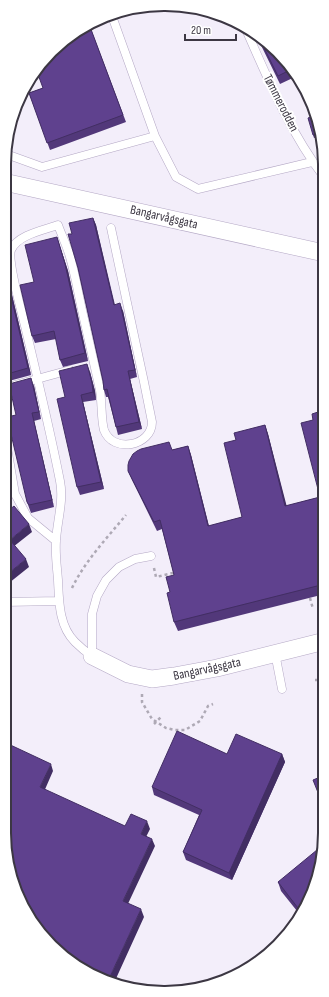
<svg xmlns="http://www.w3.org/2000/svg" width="329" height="997" font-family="'Sofia Sans Condensed',sans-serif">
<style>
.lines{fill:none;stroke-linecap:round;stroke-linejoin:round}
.service-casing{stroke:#b4a8c5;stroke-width:9}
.minor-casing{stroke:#b4a8c5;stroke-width:18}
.path{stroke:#aea9b5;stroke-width:2.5;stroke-dasharray:3 3;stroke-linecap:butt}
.service{stroke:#fff;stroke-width:8}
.minor{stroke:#fff;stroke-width:17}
.wall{fill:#52387a}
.shaded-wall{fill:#422e63}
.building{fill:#5f418e;stroke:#422e63}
.labels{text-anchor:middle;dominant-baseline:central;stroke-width:4;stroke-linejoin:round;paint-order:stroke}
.street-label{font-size:13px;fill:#3c3743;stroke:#fff}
.rim{fill:none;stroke:#3c3743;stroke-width:2}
</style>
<rect width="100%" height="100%" fill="#f3eefa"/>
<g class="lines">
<defs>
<path id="service" d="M 112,16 L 155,136 L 176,177 L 198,189 L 312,162
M 244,25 C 267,77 289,131 324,177
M 6,148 L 6,154 L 42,167 L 155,136
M 4,388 L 70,370
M 4,430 L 15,494 L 28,518 L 56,541
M 4,602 L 59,601
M 275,653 L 282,689
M 92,656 C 86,652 80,647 75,642 C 59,626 59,602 58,580 C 57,567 55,554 56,541 C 57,521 64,501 60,481 C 50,430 38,380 26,330 C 23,316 7,262 11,250 C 17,235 44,230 58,225 C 62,236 67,246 70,257 C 75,274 78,292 82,310 C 88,337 94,364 100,390 C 102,402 101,419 104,430 C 113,454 152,446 152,422 L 144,382 L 111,228
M 92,656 L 92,614 L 97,596 L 106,580 L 119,567 L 135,559 L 151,556"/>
<path id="minor" d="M 4,182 L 324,253
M 92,656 L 128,674 L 152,679 L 174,676 L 217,668 L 325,641"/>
</defs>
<use href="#service" class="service-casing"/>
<use href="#minor" class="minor-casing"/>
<path class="path" d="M 154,568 L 156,577 L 177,572
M 72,588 C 85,561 107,538 126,515
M 310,598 L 313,609
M 315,680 L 319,680 L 325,682
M 142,694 L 142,702 L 152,719 L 166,728 L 175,730 L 185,730 L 200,721 L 208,706 L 213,704
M 154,724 L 161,717"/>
<use href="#service" class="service"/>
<use href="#minor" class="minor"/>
</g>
<path class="wall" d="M 89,24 L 126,122 L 50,150 L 29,93 L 43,88 Z
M 256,35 L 285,59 L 297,76 L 280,84 Z
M 315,115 L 321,137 L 314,138 L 313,135 Z
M 93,218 L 96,225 L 115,305 L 123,311 L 137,377 L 130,379 L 142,429 L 118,435 L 116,427 L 108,397 L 106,397 L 104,390 L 103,381 L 78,268 L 72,234 Z
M 57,237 L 68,271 L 88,361 L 63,367 L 60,360 L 56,339 L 35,343 L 32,336 L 34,282 Z
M 4,287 L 4,289 L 9,288 L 12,295 L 31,375 L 9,381 L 4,368 Z
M 90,372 L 95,391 L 96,400 L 83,402 L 104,489 L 80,495 L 77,487 L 65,397 Z
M 34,386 L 41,419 L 34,421 L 54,507 L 31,513 L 27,502 L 16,415 Z
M 324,410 L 325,594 L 178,631 L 174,622 L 170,592 L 174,575 L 162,529 L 157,531 L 132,480 L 128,471 L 172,450 L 188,446 L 191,455 L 209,526 L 242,517 L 236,440 L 265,425 L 268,434 L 286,506 L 320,497 L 313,420 Z
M 227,754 L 282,754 L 285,762 L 232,880 L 186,860 L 183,852 L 199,815 L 154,795 L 152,787 Z
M 325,775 L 325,810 L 316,787 Z
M 320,874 L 301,916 L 281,891 L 278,882 Z"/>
<path class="shaded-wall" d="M 93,218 L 96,225 L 116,312 L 114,305 Z
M 57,237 L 68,271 L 88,361 L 85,353 Z
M 9,288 L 12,295 L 31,375 L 28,368 Z
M 120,303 L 123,311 L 137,377 L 135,370 Z
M 87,364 L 90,372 L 95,391 L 96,400 L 93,392 Z
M 128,371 L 130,379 L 142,429 L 139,422 Z
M 31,378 L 34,386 L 41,419 L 39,412 Z
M 81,395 L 83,402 L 104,489 L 101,482 Z
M 32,413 L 34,421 L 54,507 L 52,500 Z
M 265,425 L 268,434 L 289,515 L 285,506 Z
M 188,446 L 191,455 L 211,535 L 208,526 Z
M 29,524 L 32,532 L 13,547 L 10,540 Z
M 26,559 L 29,567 L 4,587 L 4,577 Z
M 282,754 L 285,762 L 232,880 L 229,873 Z
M 51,764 L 53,771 L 43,794 L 40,787 Z
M 147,821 L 150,829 L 144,841 L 141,834 Z
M 152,839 L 155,846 L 126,908 L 123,901 Z
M 141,909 L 144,917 L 114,983 L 108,981 Z"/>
<path class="building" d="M 89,24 L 123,115 L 47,143 L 29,93 L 43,88 L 36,69 L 37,67 L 84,26 Z
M 258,36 L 285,59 L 292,69 L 278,76 Z
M 315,115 L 321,134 L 313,135 L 308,118 Z
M 93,218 L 114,305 L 120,303 L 135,370 L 128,371 L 139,422 L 116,427 L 107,389 L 104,390 L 103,381 L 78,268 L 68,234 L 72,234 L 69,223 Z
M 57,237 L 65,264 L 85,353 L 60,360 L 54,331 L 32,336 L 20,285 L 34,282 L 25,245 Z
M 9,288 L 28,368 L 7,374 L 5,367 L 4,368 L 4,289 Z
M 87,364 L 92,383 L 93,392 L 81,395 L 101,482 L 77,487 L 57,399 L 65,397 L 59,371 Z
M 31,378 L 39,412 L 32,413 L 52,500 L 29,505 L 27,502 L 7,417 L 16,415 L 9,384 Z
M 324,410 L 325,584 L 174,622 L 167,593 L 170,592 L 166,577 L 174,575 L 160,520 L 154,522 L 128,471 L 128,465 L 129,461 L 133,454 L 137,451 L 141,449 L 169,442 L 172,450 L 188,446 L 208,526 L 242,517 L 224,443 L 236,440 L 234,433 L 265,425 L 285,506 L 320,497 L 301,423 L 313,420 L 312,414 Z
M 14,506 L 29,524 L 10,540 L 26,559 L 4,577 L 4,514 Z
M 177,731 L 227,754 L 236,734 L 282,754 L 229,873 L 183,852 L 202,810 L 152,787 Z
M 4,742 L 51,764 L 40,787 L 125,826 L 131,814 L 147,821 L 141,834 L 152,839 L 123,901 L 141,909 L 108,981 L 93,976 L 44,938 L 16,894 L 4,832 Z
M 325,775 L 325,804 L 323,805 L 313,780 Z
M 323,845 L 320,874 L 303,911 L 301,912 L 278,882 Z"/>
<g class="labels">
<g class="street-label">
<text transform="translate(281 103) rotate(63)">Tømmerodden</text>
<text transform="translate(164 217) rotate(13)">Bangarvågsgata</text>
<text transform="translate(207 669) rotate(-12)">Bangarvågsgata</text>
</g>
</g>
<path d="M0 0H329V997H0ZM164 11H165A153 153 0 0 1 318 164V833A153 153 0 0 1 165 986H164A153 153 0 0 1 11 833V164A153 153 0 0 1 164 11Z" fill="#fff" fill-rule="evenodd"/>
<path class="rim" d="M164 11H165A153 153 0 0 1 318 164V833A153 153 0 0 1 165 986H164A153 153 0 0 1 11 833V164A153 153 0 0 1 164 11Z"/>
<path d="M185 34v6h51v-6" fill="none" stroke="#3c3743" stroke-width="2"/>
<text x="191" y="34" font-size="12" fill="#3c3743" stroke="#ffffff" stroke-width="3" paint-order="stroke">20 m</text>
</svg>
